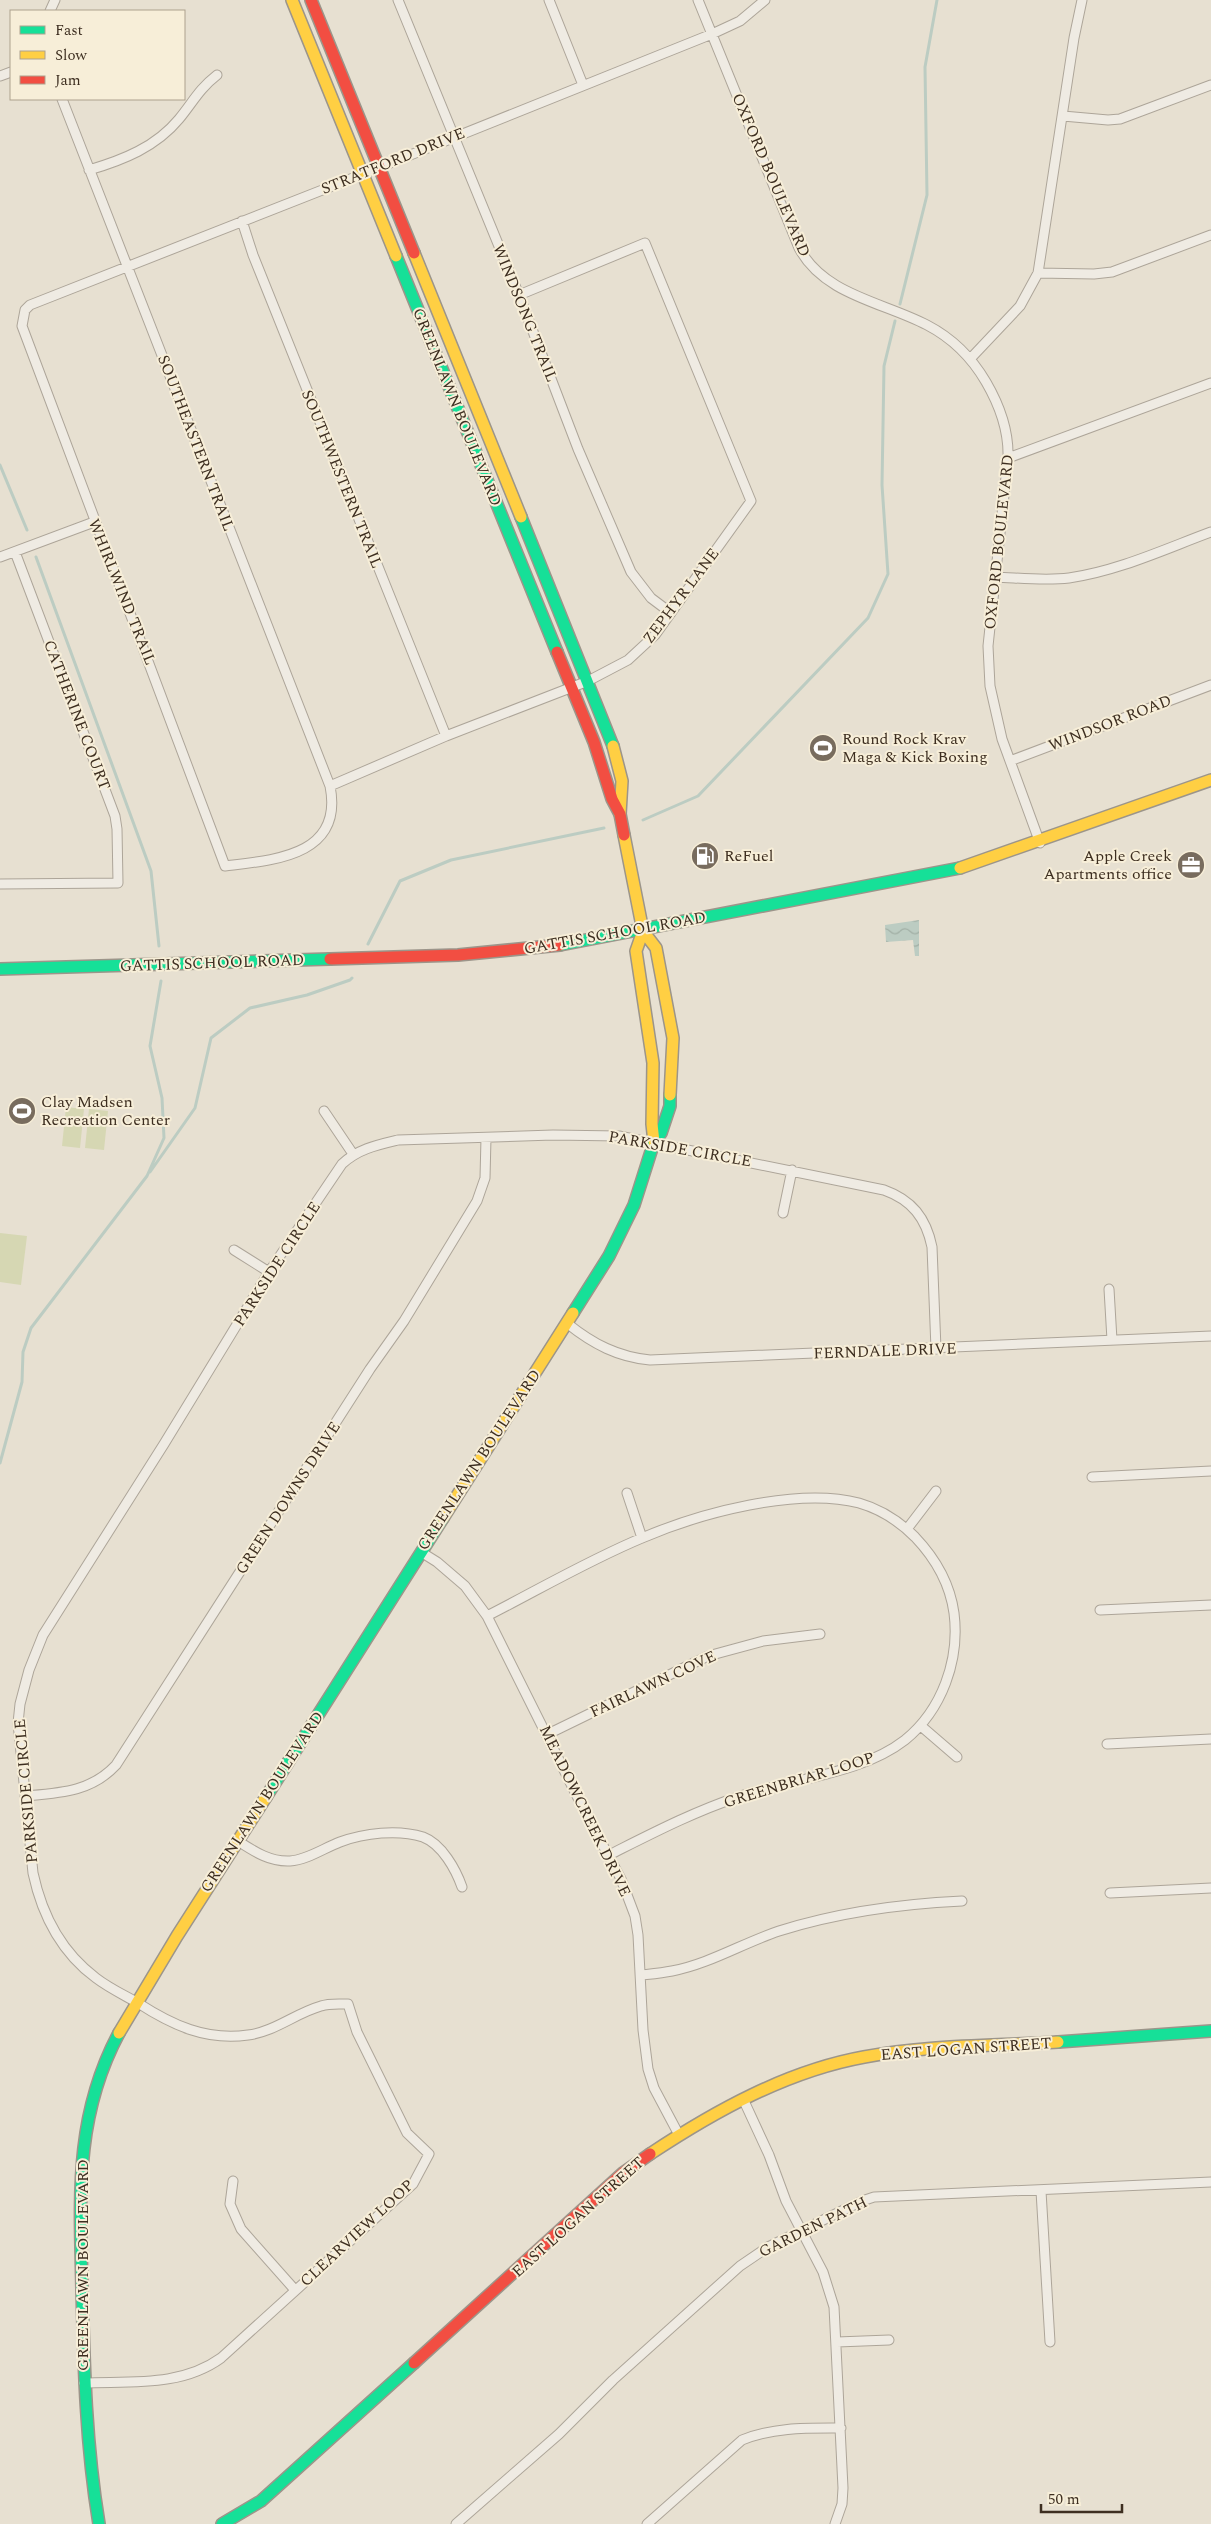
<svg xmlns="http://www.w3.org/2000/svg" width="1211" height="2524" font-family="Spectral,serif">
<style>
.green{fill:#d6d7b3}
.water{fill:url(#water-waves)}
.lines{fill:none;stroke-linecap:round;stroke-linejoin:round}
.stream{stroke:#bcccc2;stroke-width:3}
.street-casing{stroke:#ada599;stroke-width:11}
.fast-casing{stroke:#9c958a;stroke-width:14}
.slow-casing{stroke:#9c958a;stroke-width:14}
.jam-casing{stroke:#9c958a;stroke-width:14}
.street{stroke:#efebe3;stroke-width:9}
.fast{stroke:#16e098;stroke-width:11}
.slow{stroke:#ffcf43;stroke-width:11}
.jam{stroke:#f24e42;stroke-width:11}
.labels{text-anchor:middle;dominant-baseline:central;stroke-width:4;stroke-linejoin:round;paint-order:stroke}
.street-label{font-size:16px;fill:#3d2e20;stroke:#f7eed8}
.poi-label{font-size:16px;fill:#3d2e20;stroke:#f7eed8;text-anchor:start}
</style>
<defs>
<pattern id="water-waves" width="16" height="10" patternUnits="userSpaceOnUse" patternTransform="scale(1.25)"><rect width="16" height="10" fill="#bcccc2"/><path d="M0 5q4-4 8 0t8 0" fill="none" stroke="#a2b0a6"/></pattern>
</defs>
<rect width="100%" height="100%" fill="#e7e0d1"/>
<path class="green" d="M 66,1107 L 84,1109 L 80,1148 L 62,1146 Z
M 89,1109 L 108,1111 L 104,1150 L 85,1148 Z
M 0,1233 L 27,1236 L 21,1285 L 0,1282 Z"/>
<path class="water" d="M 919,920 L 919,956 L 915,956 L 913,940 L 886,942 L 885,925 Z"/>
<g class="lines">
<path class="stream" d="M 900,304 L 927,195 L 925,67 L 937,0
M 0,465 L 27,530
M 36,557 L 151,871 L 159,946
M 643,820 L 698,796 L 868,618 L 888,574 L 882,485 L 884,366 L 895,321
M 368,944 L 400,881 L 451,860 L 604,828
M 150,1172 L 195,1108 L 211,1038 L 250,1008 L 307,995 L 350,980 L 352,978
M 0,1463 L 22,1382 L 23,1352 L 31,1328 L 147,1176 L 164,1138 L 162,1098 L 150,1046 L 161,981"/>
<defs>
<path id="street" d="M 398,0 L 519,295 L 578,449 L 631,572 L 651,598 L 671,613
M 549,0 L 583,85
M 698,0 L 799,248 C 824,295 883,302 927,325 C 952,338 972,358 986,382 C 1000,406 1009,430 1008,458 L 988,646 L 990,686 L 1002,739 L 1040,843
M 50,11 L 55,0
M 0,76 L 11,72
M 62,99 C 151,328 241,557 330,786 C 344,856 274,860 225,866 L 22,326 L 25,310 L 30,305 L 363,174 L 712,34 L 740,21 L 765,0
M 1063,116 L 1108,120 L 1120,119 L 1211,85
M 89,170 C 123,160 156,147 179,119 C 193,102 199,89 217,75
M 242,221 L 253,255 L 446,736
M 1038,273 L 1094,274 L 1112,272 L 1211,235
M 970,359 L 1020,306 L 1038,273 L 1074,38 L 1082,0
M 1008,458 L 1211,383
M 0,557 L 94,522
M 996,577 C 1020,578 1045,581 1069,578 C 1118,571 1165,549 1211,532
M 1010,761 L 1211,685
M 330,786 L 446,736 L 588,681 L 628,660 L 655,635 L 751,501 L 645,243 L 519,295
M 0,884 L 118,883 L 117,829 L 115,816 L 15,552
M 324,1111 L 353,1154
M 783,1213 L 792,1170
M 234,1250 L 269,1272
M 1109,1289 L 1112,1340
M 568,1324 C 593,1344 618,1357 650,1360 L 1211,1336
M 1092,1477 L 1211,1471
M 627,1493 L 642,1538
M 907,1529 L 936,1491
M 421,1552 L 437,1562 L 465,1586 L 487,1616 L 583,1808 L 621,1879 L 635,1916 L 638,1935 L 643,2030 L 648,2069 L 654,2088 L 679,2135
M 1100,1610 L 1211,1605
M 487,1616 C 538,1590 589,1560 642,1538 C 700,1513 797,1487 859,1503 C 880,1509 900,1522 915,1537 C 935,1558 950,1584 954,1613 C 960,1660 942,1710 905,1740 C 860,1775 792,1778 738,1797 C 693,1812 651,1834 609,1855
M 921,1726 L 957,1757
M 548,1734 L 708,1656 L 763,1641 L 820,1634
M 1107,1744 L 1211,1739
M 25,1796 C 60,1793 91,1792 116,1765 L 370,1369 L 404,1321 L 477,1201 L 485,1178 L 486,1138
M 238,1841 C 255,1852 270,1862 290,1861 C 307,1860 324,1848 340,1842 C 364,1833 398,1829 423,1837 C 442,1844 456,1870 462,1887
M 1110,1893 L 1211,1888
M 642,1975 C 651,1974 662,1973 672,1971 C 709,1964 743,1943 779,1931 C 839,1912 899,1904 962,1901
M 744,2101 L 769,2155 L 786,2201 L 823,2272 L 834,2307 L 843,2488 L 842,2504 L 835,2524
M 233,2181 L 230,2204 L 241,2229 L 295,2290
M 1041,2191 L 1050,2342
M 837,2342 L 889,2340
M 84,2383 C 131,2381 181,2387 221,2358 L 413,2184 L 429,2154 L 407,2133 L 357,2032 L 348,2004 C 339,2004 329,2003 321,2006 C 296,2013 274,2032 248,2035 C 206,2041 172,2025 138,2003 C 124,1995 109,1988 96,1978 C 61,1952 42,1915 33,1873 L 18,1723 L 20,1704 L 29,1670 L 43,1635 L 164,1444 L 269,1272 L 342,1164 C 358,1149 377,1145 398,1140 L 553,1135 L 619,1136 L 884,1190 C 912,1200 926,1218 932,1247 L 936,1349
M 456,2524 L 559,2434 L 613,2380 L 740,2266 L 768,2247 L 862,2201 L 874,2197 L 1211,2182
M 647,2524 L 742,2440 C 775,2427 806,2428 841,2428"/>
<path id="fast" d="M 396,256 L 557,652
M 521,517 L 613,746
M 560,945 L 960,868
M 0,969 L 330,959
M 573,1313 L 609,1256 L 634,1205 L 654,1142 L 661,1133 L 670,1106 L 670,1095
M 266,1797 L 443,1518
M 1058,2042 L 1211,2031
M 99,2524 C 86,2446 84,2368 82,2289 C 80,2198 74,2117 119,2033
M 222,2524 L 261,2501 L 414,2363"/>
<path id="slow" d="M 292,0 L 396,256
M 414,253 L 521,517
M 613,746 L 622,781 L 620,814
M 624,835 L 643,931 L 656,948 L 673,1038 L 670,1095
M 960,868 L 1211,780
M 643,931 L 636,951 L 653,1063 L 652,1124 L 654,1142
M 443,1518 L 573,1313
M 119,2033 L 177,1936 L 266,1797
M 650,2154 C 715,2111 787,2071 864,2057 C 927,2045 993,2046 1058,2042"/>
<path id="jam" d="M 311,0 L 414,253
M 557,652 L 594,742 L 612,799 L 620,814 L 624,835
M 330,959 L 458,955 L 560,945
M 414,2363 L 623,2173 L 650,2154"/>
</defs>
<use href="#street" class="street-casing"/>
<use href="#fast" class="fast-casing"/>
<use href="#slow" class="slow-casing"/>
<use href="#jam" class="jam-casing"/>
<use href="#street" class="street"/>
<use href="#fast" class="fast"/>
<use href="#slow" class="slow"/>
<use href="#jam" class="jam"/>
</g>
<defs>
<symbol id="stadium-disc" viewBox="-11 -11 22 22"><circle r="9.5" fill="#786c5e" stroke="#f7eed8"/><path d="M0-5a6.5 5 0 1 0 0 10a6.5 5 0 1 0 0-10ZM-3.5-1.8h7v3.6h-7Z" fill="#fff"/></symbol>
<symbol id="fuel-disc" viewBox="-11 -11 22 22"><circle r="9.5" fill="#786c5e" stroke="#f7eed8"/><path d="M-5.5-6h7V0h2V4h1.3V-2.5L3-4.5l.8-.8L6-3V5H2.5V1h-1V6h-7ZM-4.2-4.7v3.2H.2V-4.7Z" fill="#fff"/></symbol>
<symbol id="office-disc" viewBox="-11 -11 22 22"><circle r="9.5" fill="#786c5e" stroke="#f7eed8"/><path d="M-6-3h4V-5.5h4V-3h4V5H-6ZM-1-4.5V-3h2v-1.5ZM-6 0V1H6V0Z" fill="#fff"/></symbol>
</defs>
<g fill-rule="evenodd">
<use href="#stadium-disc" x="807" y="732" width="32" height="32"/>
<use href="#fuel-disc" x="689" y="840" width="32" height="32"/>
<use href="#office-disc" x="1175" y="849" width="32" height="32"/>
<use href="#stadium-disc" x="6" y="1095" width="32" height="32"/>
</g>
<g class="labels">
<g class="street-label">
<text transform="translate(393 161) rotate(-22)">STRATFORD DRIVE</text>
<text transform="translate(771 175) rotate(67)">OXFORD BOULEVARD</text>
<text transform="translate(525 313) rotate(68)">WINDSONG TRAIL</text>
<text transform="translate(457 407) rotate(68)">GREENLAWN BOULEVARD</text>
<text transform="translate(196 443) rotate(69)">SOUTHEASTERN TRAIL</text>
<text transform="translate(342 479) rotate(68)">SOUTHWESTERN TRAIL</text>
<text transform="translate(999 542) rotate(-84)">OXFORD BOULEVARD</text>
<text transform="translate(122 592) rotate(68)">WHIRLWIND TRAIL</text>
<text transform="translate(681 596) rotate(-53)">ZEPHYR LANE</text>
<text transform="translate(77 715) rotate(69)">CATHERINE COURT</text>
<text transform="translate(1110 723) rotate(-21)">WINDSOR ROAD</text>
<text transform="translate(615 933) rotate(-10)">GATTIS SCHOOL ROAD</text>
<text transform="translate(212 963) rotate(-2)">GATTIS SCHOOL ROAD</text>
<text transform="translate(680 1149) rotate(10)">PARKSIDE CIRCLE</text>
<text transform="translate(277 1264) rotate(-57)">PARKSIDE CIRCLE</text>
<text transform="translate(885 1351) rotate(-2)">FERNDALE DRIVE</text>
<text transform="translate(479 1460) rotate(-57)">GREENLAWN BOULEVARD</text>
<text transform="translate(288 1498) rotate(-57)">GREEN DOWNS DRIVE</text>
<text transform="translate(653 1684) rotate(-25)">FAIRLAWN COVE</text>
<text transform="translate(799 1780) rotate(-17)">GREENBRIAR LOOP</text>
<text transform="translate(26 1791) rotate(-95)">PARKSIDE CIRCLE</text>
<text transform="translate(262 1802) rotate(-57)">GREENLAWN BOULEVARD</text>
<text transform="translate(585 1811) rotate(64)">MEADOWCREEK DRIVE</text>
<text transform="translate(966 2049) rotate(-4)">EAST LOGAN STREET</text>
<text transform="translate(578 2217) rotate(-42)">EAST LOGAN STREET</text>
<text transform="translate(813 2227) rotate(-26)">GARDEN PATH</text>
<text transform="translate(357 2233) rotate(-43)">CLEARVIEW LOOP</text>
<text transform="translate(83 2265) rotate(-90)">GREENLAWN BOULEVARD</text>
</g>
<g class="poi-label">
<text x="842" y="739">Round Rock Krav<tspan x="842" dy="18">Maga &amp; Kick Boxing</tspan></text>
<text x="724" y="856">ReFuel</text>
<text x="1172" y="856" text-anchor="end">Apple Creek<tspan x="1172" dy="18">Apartments office</tspan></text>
<text x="41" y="1102">Clay Madsen<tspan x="41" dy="18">Recreation Center</tspan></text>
</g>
</g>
<rect x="10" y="10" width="175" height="90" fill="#f7eed8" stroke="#ada18e"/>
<rect x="20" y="26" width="25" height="8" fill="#16e098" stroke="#ada18e"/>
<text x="55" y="35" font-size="15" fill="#3d2e20">Fast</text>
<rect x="20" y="51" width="25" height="8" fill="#ffcf43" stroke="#ada18e"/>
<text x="55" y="60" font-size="15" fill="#3d2e20">Slow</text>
<rect x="20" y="76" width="25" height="8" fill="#f24e42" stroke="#ada18e"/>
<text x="55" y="85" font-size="15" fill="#3d2e20">Jam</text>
<path d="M1041 2504v8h81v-8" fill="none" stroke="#3d2e20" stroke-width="2.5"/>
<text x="1048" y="2504" font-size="15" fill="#3d2e20" stroke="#f7eed8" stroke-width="4" paint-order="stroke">50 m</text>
</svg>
